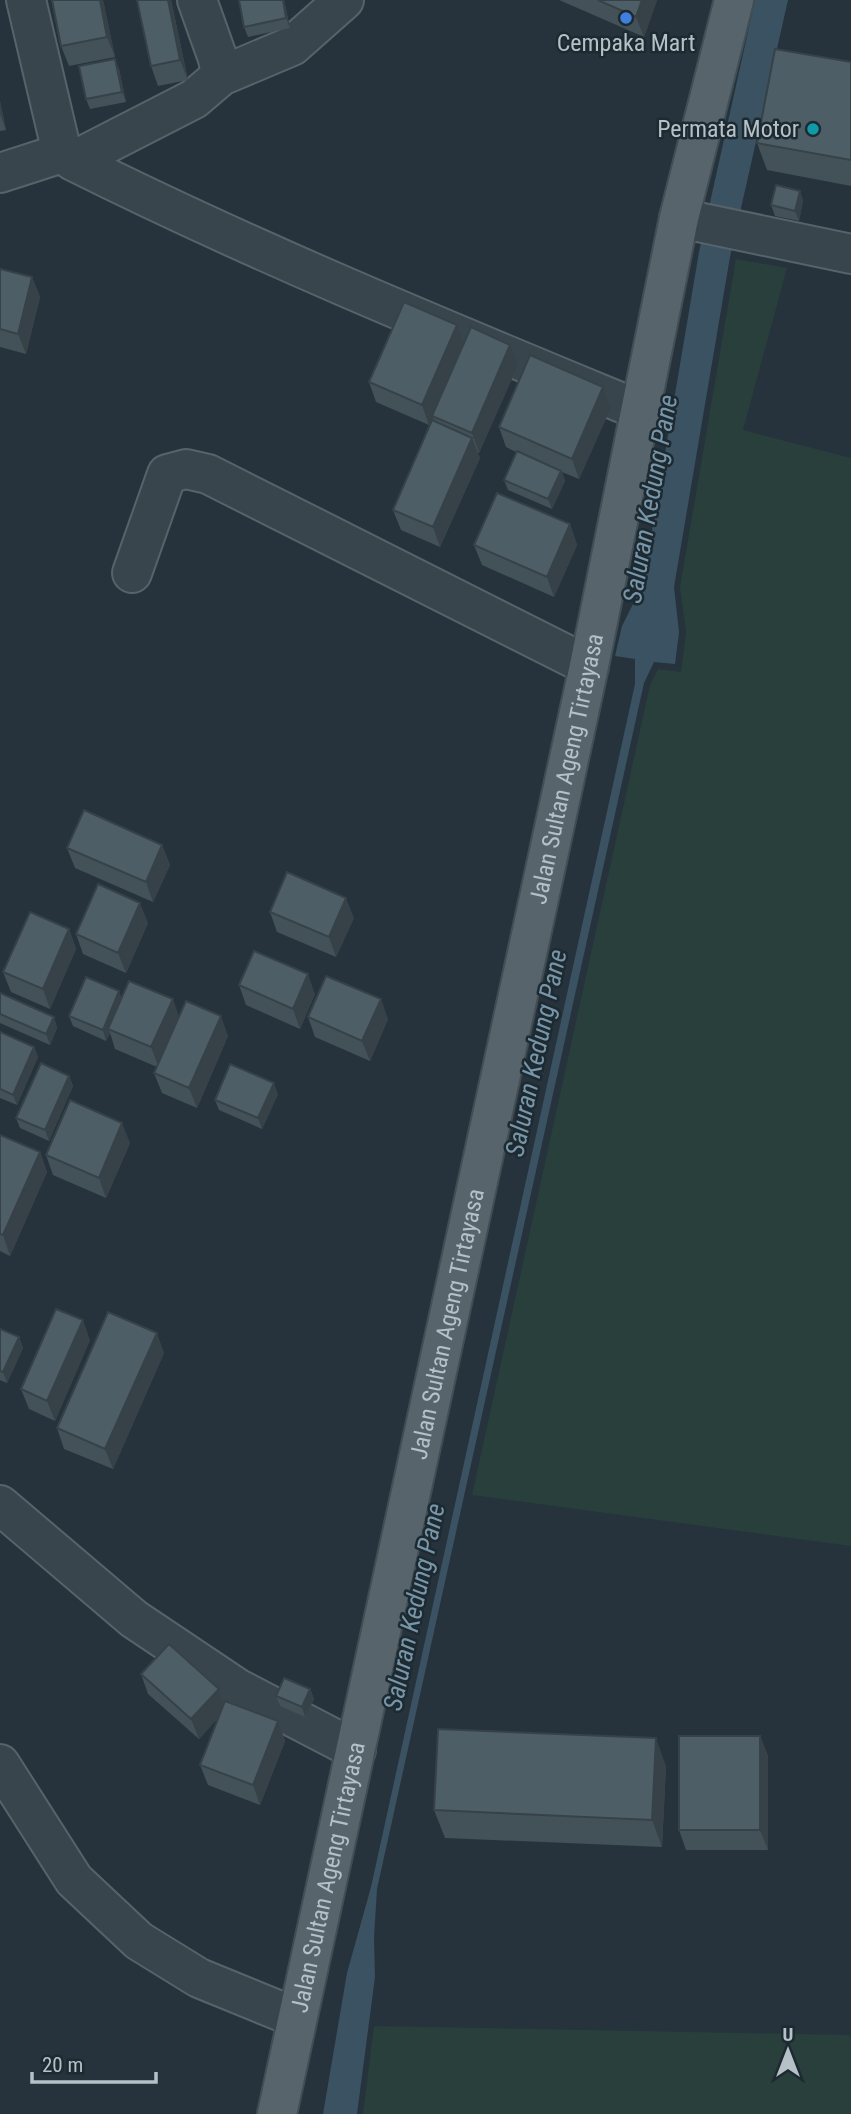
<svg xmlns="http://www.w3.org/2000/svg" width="851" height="2114" font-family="'Roboto Condensed',sans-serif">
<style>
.green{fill:#293f3c}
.water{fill:#3a5262}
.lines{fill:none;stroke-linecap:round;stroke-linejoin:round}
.minor-casing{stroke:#57636a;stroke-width:42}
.major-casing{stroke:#424e55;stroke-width:42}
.minor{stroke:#39454c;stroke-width:38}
.major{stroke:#57646c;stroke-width:38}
.wall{fill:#435159}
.shaded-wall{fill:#374248}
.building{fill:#4e5e67;stroke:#374248;stroke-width:2}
.shop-dot{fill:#3f7fe0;stroke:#1e2a31;stroke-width:2.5}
.culture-dot{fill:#0f9aa8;stroke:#1e2a31;stroke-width:2.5}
.labels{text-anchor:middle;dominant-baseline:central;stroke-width:5;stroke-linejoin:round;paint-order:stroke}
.poi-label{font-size:24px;fill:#b5c0c7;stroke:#1e2a31}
.street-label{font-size:24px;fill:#b5c0c7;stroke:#1e2a31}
.water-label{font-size:26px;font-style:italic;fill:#7896a9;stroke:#1e2a31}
</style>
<rect width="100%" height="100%" fill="#26333c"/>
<path class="green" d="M 736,259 L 787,268 L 743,430 L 851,458 L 851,1546 L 472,1495 L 650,685 L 658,669 L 681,672 L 686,632 L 680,587 Z
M 374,2026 L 849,2035 L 851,2038 L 851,2114 L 363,2114 Z"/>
<path class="water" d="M 755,0 L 788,0 L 730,257 L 674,587 L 679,632 L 675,664 L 654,662 L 644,683 L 377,1889 L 374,1937 L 375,1977 L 357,2114 L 323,2114 L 347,1973 L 371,1887 L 635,684 L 635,659 L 615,656 L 622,626 L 643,584 L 699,252 Z"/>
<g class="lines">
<defs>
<path id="minor" d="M 26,0 L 62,153 L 73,161 C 257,253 448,331 639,410
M 197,0 L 218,59 L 221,76
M 73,161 L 194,99 L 221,76 L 292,46 L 344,0
M 0,173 L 62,153
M 679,218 L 851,254
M 132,573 L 167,474 L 186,469 L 208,474 L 589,666
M 0,1505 L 134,1619 L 237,1688 L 356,1750
M 0,1764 L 74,1880 L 139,1941 L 199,1978 L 297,2018"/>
<g id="major">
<path id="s1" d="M 277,2114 L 589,666 L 679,218 L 734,0"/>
</g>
</defs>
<use href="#minor" class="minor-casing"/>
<use href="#major" class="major-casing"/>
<use href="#minor" class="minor"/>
<use href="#major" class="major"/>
</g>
<path class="wall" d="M 103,0 L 115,57 L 69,66 L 61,46 Z
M 137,0 L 171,0 L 188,80 L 158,86 L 151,66 Z
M 239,0 L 284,0 L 290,28 L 248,37 L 244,27 Z
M 559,0 L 657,0 L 644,37 Z
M 851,62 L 851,186 L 767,170 L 757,143 Z
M 119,69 L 126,102 L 90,109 L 86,99 Z
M 0,101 L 6,130 L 0,131 Z
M 800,191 L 803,201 L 799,221 L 775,216 L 771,205 Z
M 0,269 L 32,277 L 40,297 L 26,354 L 0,347 Z
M 457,325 L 464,343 L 518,365 L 479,453 L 477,452 L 480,458 L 440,547 L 401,530 L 393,510 L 434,421 L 433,418 L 429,425 L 376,402 L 369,382 Z
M 603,387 L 611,407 L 579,479 L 562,472 L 565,481 L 552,509 L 508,490 L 504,480 L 516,452 L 506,447 L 499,427 Z
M 570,524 L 577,545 L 554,597 L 482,565 L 474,545 Z
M 162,845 L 170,865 L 153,902 L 75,868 L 67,848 Z
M 270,912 L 354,918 L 336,957 L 277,932 Z
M 148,923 L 126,973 L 83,954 L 76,934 Z
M 69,929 L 76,949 L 50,1009 L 11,992 L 3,972 Z
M 239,985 L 315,994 L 300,1029 L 246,1005 Z
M 0,993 L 54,1017 L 57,1028 L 50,1045 L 0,1023 Z
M 122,998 L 179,1017 L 228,1036 L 197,1108 L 162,1093 L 154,1073 L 157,1067 L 115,1049 L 110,1033 L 106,1041 L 73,1026 L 69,1016 Z
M 308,1017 L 388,1019 L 370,1061 L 315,1037 Z
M 0,1032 L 34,1047 L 38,1057 L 17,1105 L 0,1098 Z
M 69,1076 L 73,1086 L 49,1141 L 20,1128 L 16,1118 Z
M 278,1094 L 262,1129 L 219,1110 L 215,1100 Z
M 0,1135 L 40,1152 L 47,1172 L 10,1256 L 0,1251 Z
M 130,1143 L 106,1198 L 53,1175 L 46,1155 Z
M 0,1329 L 19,1337 L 23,1348 L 7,1383 L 0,1380 Z
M 90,1340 L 55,1421 L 29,1409 L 21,1389 Z
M 164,1353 L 113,1469 L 64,1449 L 57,1428 Z
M 141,1674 L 219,1689 L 224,1703 L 278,1721 L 285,1741 L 260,1805 L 208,1785 L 200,1765 L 219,1717 L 199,1739 L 148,1694 Z
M 310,1689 L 314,1699 L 305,1717 L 280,1706 L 276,1696 Z
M 760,1736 L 768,1756 L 768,1850 L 686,1850 L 679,1830 Z
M 666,1766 L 662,1847 L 445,1838 L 434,1810 Z"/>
<path class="shaded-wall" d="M 100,0 L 103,0 L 115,57 L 107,37 Z
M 168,0 L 171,0 L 188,80 L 180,60 Z
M 283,0 L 284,0 L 290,28 L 286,18 Z
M 642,0 L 657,0 L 644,37 L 636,17 Z
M 115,59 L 119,69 L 126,102 L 122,92 Z
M 0,101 L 6,130 L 0,114 Z
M 800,191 L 803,201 L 799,221 L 795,211 Z
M 32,277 L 40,297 L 26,354 L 18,334 Z
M 457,325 L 465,345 L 432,416 L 433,418 L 429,425 L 422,405 Z
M 510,345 L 518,365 L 479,453 L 472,433 Z
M 603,387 L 611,407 L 579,479 L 572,459 Z
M 472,438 L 480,458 L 440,547 L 433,527 Z
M 561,471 L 565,481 L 552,509 L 548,499 Z
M 570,524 L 577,545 L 554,597 L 547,577 Z
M 162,845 L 170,865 L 153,902 L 146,882 Z
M 346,898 L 354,918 L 336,957 L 329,937 Z
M 140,903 L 148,923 L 126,973 L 118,953 Z
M 69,929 L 76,949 L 50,1009 L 43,989 Z
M 308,974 L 315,994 L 300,1029 L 293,1009 Z
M 119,991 L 123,1002 L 108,1029 L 110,1033 L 106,1041 L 103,1030 Z
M 173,999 L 180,1019 L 159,1068 L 151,1047 Z
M 381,999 L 388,1019 L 370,1061 L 362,1041 Z
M 221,1016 L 228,1036 L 197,1108 L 189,1088 Z
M 54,1017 L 57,1028 L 50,1045 L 46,1034 Z
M 34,1047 L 38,1057 L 17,1105 L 13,1095 Z
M 69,1076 L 73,1086 L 49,1141 L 45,1130 Z
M 274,1083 L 278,1094 L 262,1129 L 258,1118 Z
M 122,1123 L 130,1143 L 106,1198 L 99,1178 Z
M 40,1152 L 47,1172 L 10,1256 L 3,1235 Z
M 83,1320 L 90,1340 L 55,1421 L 47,1401 Z
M 157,1333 L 164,1353 L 113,1469 L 105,1449 Z
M 19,1337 L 23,1348 L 7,1383 L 3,1372 Z
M 219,1689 L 226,1709 L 199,1739 L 191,1719 Z
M 310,1689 L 314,1699 L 305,1717 L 302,1707 Z
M 278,1721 L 285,1741 L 260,1805 L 253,1785 Z
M 760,1736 L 768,1756 L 768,1850 L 760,1830 Z
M 656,1738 L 666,1766 L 662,1847 L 652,1820 Z"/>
<path class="building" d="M 52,0 L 100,0 L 107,37 L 61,46 Z
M 137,0 L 168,0 L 180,60 L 151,66 Z
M 239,0 L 283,0 L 286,18 L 244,27 Z
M 598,0 L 642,0 L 636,17 Z
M 775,49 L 851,62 L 851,160 L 757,143 Z
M 115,59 L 122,92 L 86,99 L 79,66 Z
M 776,185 L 800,191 L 795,211 L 771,205 Z
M 0,269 L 32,277 L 18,334 L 0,329 Z
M 404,302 L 457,325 L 422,405 L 369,382 Z
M 471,327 L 510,345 L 472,433 L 432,416 Z
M 530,355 L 603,387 L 572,459 L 499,427 Z
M 432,420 L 472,438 L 433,527 L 393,510 Z
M 517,451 L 561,471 L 548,499 L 504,480 Z
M 497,493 L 570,524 L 547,577 L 474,545 Z
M 84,810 L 162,845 L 146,882 L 67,848 Z
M 287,872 L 346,898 L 329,937 L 270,912 Z
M 98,884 L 140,903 L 118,953 L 76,934 Z
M 30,912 L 69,929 L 43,989 L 3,972 Z
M 254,951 L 308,974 L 293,1009 L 239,985 Z
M 326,976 L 381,999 L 362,1041 L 308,1017 Z
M 86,977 L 119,991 L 103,1030 L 69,1016 Z
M 129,981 L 173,999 L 151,1047 L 108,1029 Z
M 0,993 L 54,1017 L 46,1034 L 0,1014 Z
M 186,1001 L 221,1016 L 189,1088 L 154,1073 Z
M 0,1032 L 34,1047 L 13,1095 L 0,1089 Z
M 41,1063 L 69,1076 L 45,1130 L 16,1118 Z
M 230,1064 L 274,1083 L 258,1118 L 215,1100 Z
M 70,1100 L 122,1123 L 99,1178 L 46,1155 Z
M 0,1135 L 40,1152 L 3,1235 L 0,1234 Z
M 56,1309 L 83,1320 L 47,1401 L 21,1389 Z
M 108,1312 L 157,1333 L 105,1449 L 57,1428 Z
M 0,1329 L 19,1337 L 3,1372 L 0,1371 Z
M 169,1644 L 219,1689 L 191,1719 L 141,1674 Z
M 284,1678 L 310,1689 L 302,1707 L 276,1696 Z
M 225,1701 L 278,1721 L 253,1785 L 200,1765 Z
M 438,1729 L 656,1738 L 652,1820 L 434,1810 Z
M 679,1736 L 760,1736 L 760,1830 L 679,1830 Z"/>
<circle class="shop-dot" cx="626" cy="18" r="7"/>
<circle class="culture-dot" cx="813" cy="129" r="7"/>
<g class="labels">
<g class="poi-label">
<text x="626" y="43">Cempaka Mart</text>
<text x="799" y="129" text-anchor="end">Permata Motor</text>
</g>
<g class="street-label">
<text stroke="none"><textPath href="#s1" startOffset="1376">Jalan Sultan Ageng Tirtayasa</textPath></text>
<text stroke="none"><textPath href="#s1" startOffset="808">Jalan Sultan Ageng Tirtayasa</textPath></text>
<text stroke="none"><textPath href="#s1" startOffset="242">Jalan Sultan Ageng Tirtayasa</textPath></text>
</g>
<g class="water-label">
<text transform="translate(650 499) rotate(-80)">Saluran Kedung Pane</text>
<text transform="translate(536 1053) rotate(-78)">Saluran Kedung Pane</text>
<text transform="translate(414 1607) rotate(-78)">Saluran Kedung Pane</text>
</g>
</g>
<g transform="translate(788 2051)" stroke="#1e2a31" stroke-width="5" paint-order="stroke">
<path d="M0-5L12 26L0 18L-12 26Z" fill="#b5c0c7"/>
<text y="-10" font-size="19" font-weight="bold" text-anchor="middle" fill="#b5c0c7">U</text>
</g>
<path d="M32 2072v10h124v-10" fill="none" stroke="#b5c0c7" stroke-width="3.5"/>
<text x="42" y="2072" font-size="21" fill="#b5c0c7" stroke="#1e2a31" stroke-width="5" paint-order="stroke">20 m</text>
</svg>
